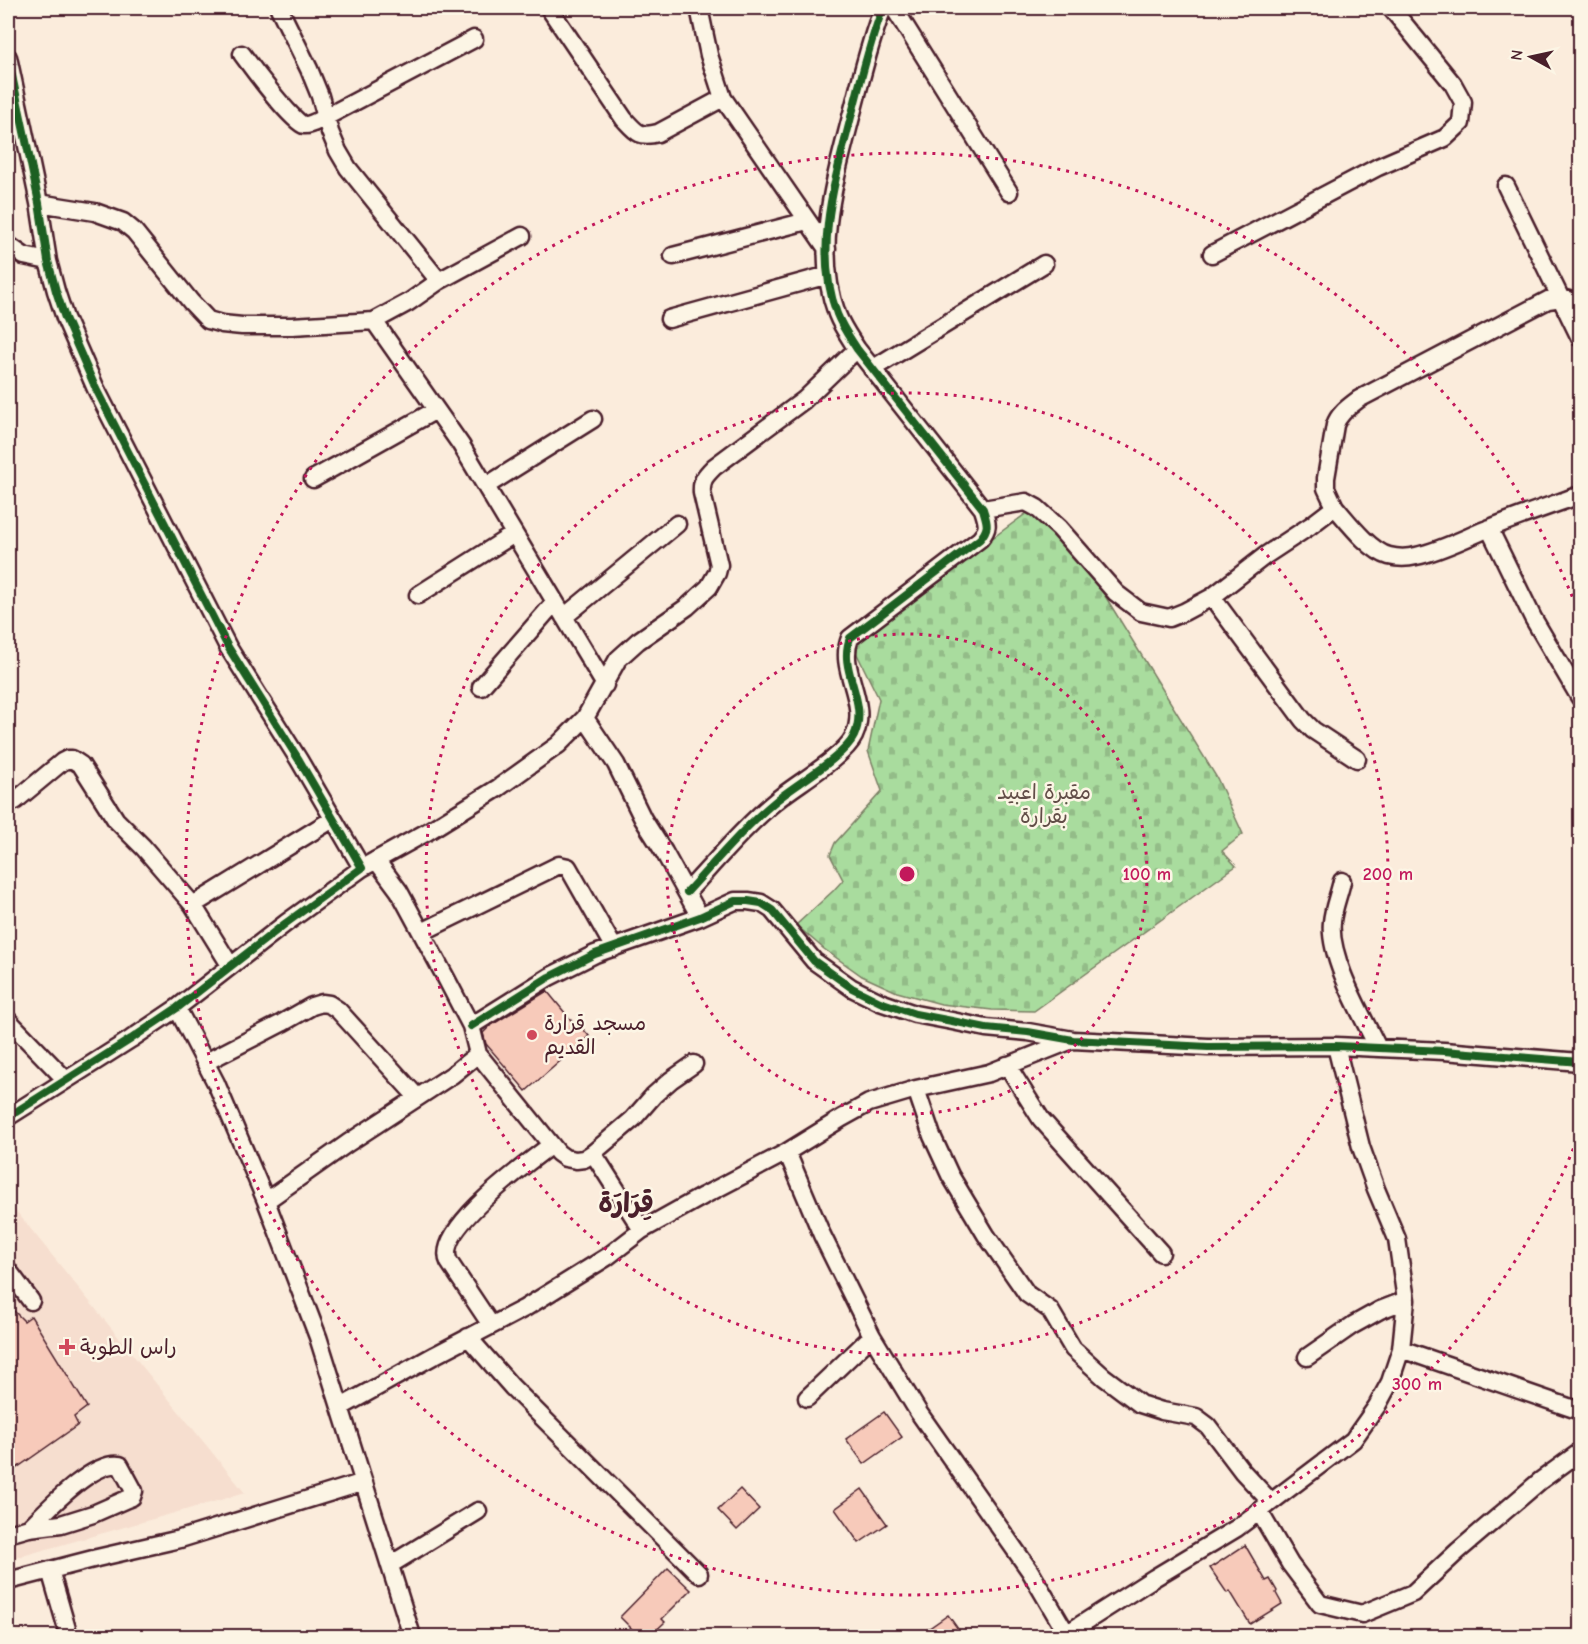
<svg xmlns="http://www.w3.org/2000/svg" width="1588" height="1644" font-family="'Comic Neue','Playpen Sans Arabic',sans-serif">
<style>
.built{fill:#f6decf}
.cemetery{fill:url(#cemetery-stones);stroke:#7a7e64;stroke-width:1.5}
.building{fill:#f7caba;stroke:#4a1f2b;stroke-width:1.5}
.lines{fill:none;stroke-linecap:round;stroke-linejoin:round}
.minor-casing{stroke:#4a1f2b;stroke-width:21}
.minor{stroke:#fcf5e5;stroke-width:16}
.cycleway-casing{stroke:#fcf5e5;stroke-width:11}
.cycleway{stroke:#1b5e20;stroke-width:8}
.ring{fill:none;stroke:#c2185b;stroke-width:3;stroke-dasharray:3 6}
.poi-dot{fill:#d1495b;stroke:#fcf5e5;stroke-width:2}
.labels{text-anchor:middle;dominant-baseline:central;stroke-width:5;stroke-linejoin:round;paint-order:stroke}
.park-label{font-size:21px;fill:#624e48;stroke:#fcf5e5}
.poi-label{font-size:21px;fill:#4a1f2b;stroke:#fcf5e5;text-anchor:start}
.district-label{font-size:27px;font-weight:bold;fill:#4a1f2b;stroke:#fcf5e5}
.centre{fill:#c2185b;stroke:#fcf5e5;stroke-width:3}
.ring-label{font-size:18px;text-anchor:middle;font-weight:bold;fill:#c2185b;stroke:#fcf5e5;stroke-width:5;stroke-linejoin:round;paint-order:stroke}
</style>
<defs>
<pattern id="cemetery-stones" width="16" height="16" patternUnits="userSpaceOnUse" patternTransform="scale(1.5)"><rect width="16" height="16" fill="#a9dc9e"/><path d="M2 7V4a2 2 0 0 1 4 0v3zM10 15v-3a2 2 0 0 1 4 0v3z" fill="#93bc88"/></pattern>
</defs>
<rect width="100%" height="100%" fill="#fbecdc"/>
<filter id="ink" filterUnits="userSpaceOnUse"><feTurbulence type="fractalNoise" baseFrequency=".0167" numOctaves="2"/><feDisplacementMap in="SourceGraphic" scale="12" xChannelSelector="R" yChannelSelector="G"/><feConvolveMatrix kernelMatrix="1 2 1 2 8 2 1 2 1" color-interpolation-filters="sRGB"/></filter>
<g filter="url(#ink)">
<path class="built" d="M 8,1201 L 245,1493 L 8,1560 Z"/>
<path class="cemetery" d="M 1031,510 L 1102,591 L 1217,778 L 1243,834 L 1222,851 L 1236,866 L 1034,1011 L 992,1010 L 941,1004 L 897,992 L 862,976 L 824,949 L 796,925 L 833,891 L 843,880 L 830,855 L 835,843 L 882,791 L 868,751 L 879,699 L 853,646 L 902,604 Z"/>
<path class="building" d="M 547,991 L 575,1025 L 578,1023 L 589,1036 L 526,1091 L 486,1044 L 483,1033 L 490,1026 Z
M 8,1305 L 24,1321 L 31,1316 L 87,1407 L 74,1417 L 78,1425 L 8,1474 Z
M 884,1412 L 902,1437 L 864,1464 L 846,1439 Z
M 740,1489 L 759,1509 L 737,1530 L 718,1510 Z
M 862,1489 L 887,1524 L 859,1543 L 835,1509 Z
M 1245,1545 L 1266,1581 L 1270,1579 L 1277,1591 L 1276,1593 L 1282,1604 L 1250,1624 L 1230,1591 L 1227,1593 L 1210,1568 Z
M 668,1568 L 691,1590 L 662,1619 L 665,1622 L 650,1636 L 639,1636 L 620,1617 Z
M 948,1615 L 963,1636 L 918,1636 Z"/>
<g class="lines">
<defs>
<path id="minor" d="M 279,8 L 309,69 L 320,96 L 330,132 L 338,151 L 348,168 L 439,281
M 549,8 L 624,119 C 636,132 639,138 658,133 L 723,98
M 699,8 L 709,55 L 723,98 L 827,249
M 894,8 L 1009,192
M 242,54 C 250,65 293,123 304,125 C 311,126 320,119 326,117 L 474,39
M 8,57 L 26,141 L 39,203 L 48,261 L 56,291 L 65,318 L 96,389 L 228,647 L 299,760 L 362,868 L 286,923 L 177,1008 L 131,1039 L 8,1117
M 1506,186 L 1580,338
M 39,203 L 95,212 L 123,222 L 134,231 L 191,302 L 208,320 L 222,324 L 242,326 L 292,326 L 374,321 L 409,302 L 439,281 L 522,236
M 8,245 L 24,256 L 48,261
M 1212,254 L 1378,167 L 1445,138 L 1461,123 L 1463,102 L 1453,84 L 1391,8
M 673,256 L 807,221
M 669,319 L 828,275
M 374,321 L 461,445 L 605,685
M 872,369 L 1044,264
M 313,479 L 436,410
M 486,486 L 593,419
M 1335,507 C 1348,522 1370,551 1389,556 C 1397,558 1408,558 1416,556 C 1440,551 1463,539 1485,530 C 1516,517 1549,506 1580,495
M 983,509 L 1026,502 L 1037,508 L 1059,528 L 1116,593 L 1141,612 L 1169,618 L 1184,612 L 1212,597 L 1266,555 L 1310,526 L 1335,507 L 1326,488 L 1326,478 L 1335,425 C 1339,413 1349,407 1359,399 L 1548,300 L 1561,298 L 1580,303
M 1489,528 L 1533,618 L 1580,698
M 418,595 L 514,534
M 1212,597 L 1303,720 L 1313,730 L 1357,759
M 564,617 L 677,524
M 481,687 L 555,602
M 585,718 L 616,764 L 643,819 L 664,852 L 700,917
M 15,801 L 62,762 L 68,759 L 72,759 L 81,765 L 116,820 L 143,847 L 193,905 L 230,965
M 376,860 L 399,891 L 447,980 L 471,1026 L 478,1054 L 558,1153 L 565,1158 L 576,1160 L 584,1159 L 593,1153 L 633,1119 L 654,1095 L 671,1080 L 694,1064
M 362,868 L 427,832 L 498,788 L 558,745 L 585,718 L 618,659 L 638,641 L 687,607 L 709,587 L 717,573 L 719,565 L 702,493 C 701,480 705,476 714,467 L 804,400 L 857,349
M 1342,881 C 1339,895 1333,909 1332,922 C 1328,957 1362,1015 1378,1048
M 687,892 C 715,862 745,826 777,800 C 796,784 844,757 854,736 C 870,701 837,671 850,638 L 980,539 C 990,527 987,523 983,509 L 857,349 C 850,338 842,327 837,314 C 813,250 835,180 851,117 C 861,80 869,43 883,8
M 193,905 L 333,819
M 422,932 L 559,865 L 568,867 L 614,948
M 177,1008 L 216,1083 L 266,1201 L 318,1337 L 412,1636
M 8,1020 L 66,1080
M 471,1026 L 549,977 L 595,954 L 700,917 L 735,901 L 748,901 L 761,903 L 772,910 L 814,961 L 852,988 L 880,1002 L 915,1014 L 952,1021 L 986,1028 L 1028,1032 L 1073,1040 L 1208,1047 L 1336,1046 L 1444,1051 L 1580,1062
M 206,1062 L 282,1023 L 312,1006 L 322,1003 L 329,1004 L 338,1010 L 417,1097
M 1007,1065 L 1041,1119 L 1161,1253
M 916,1089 L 932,1136 L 950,1175 L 986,1235 L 1027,1294 L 1050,1310 L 1073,1349 L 1104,1377 L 1140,1404 L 1162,1411 L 1196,1417 L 1208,1426 L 1242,1471 L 1271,1502
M 787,1152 L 822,1235 L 872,1336 L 919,1413 L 1030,1571 L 1068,1636
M 593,1153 L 642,1230
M 266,1201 L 348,1143 L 452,1075 L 478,1054
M 8,1270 L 31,1301
M 491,1325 L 449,1262 C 433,1230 528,1163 551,1145
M 468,1337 L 512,1387 L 699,1574
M 1401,1349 L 1580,1411
M 1307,1357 L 1353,1325 L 1380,1310 L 1406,1300
M 807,1398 L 872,1336
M 341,1407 L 435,1355 L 525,1308 L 607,1257 L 642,1230 L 703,1196 L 787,1152 L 842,1118 L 869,1103 L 916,1089 L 989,1073 L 1072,1040
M 1259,1511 L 1290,1564 L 1320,1604 L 1362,1614 L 1413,1593 L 1458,1551 L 1540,1481 L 1580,1452
M 8,1534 L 29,1528 L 61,1524 L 93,1514 L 127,1499 L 132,1497 L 134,1491 L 120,1465 C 93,1460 47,1510 29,1528
M 390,1565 L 478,1511
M 50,1570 L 69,1636
M 8,1581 L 97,1558 L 180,1539 L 364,1482
M 1063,1636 L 1154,1578 L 1237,1528 L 1353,1440 L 1377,1406 L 1390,1382 L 1401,1349 L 1406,1300 L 1402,1273 L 1397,1239 L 1376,1189 L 1361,1147 L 1336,1046"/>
</defs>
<use href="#minor" class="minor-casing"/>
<use href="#minor" class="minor"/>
<defs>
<path id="cycleway" d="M 8,57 L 26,141 L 39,203 L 48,261 L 56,291 L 65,318 L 96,389 L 228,647 L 299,760 L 362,868 L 286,923 L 177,1008 L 131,1039 L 8,1117
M 687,892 C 715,862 745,826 777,800 C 796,784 844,757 854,736 C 870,701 837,671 850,638 L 980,539 C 990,527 987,523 983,509 L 857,349 C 850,338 842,327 837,314 C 813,250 835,180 851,117 C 861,80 869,43 883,8
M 471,1026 L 549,977 L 595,954 L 700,917 L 735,901 L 748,901 L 761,903 L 772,910 L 814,961 L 852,988 L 880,1002 L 915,1014 L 952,1021 L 986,1028 L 1028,1032 L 1073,1040 L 1208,1047 L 1336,1046 L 1444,1051 L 1580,1062"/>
</defs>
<use href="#cycleway" class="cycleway-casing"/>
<use href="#cycleway" class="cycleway"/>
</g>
</g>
<g class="ring">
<circle cx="907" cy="874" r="240"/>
<circle cx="907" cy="874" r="481"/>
<path d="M1580 1132A721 721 0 1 1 1580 616"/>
</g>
<g class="poi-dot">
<circle cx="532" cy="1035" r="6"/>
<path d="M64 1338h6v6h6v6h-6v6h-6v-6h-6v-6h6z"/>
</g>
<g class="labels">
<g class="park-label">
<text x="1044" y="792">مقبرة اعبيد<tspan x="1044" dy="24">بقرارة</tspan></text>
</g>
<g class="poi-label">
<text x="544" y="1023">مسجد قرارة<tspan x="544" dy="24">القديم</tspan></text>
<text x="80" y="1347">راس الطوبة</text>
</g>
<g class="district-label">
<text x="626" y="1203">قِرَارَة</text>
</g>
</g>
<circle cx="907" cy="874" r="9" class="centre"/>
<g class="ring-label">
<text x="1147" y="880">100 m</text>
<text x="1388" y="880">200 m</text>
<text x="1417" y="1390">300 m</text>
</g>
<rect width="1588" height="1644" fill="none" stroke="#fcf5e5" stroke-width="30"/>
<rect x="15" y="15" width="1558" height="1614" fill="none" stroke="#4a1f2b" stroke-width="2" filter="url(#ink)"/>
<g transform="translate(1531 57) rotate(278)" stroke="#fcf5e5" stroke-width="4.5" paint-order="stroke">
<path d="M0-4.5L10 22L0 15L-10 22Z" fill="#4a1f2b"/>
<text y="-9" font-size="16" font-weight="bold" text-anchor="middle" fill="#4a1f2b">N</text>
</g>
</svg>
